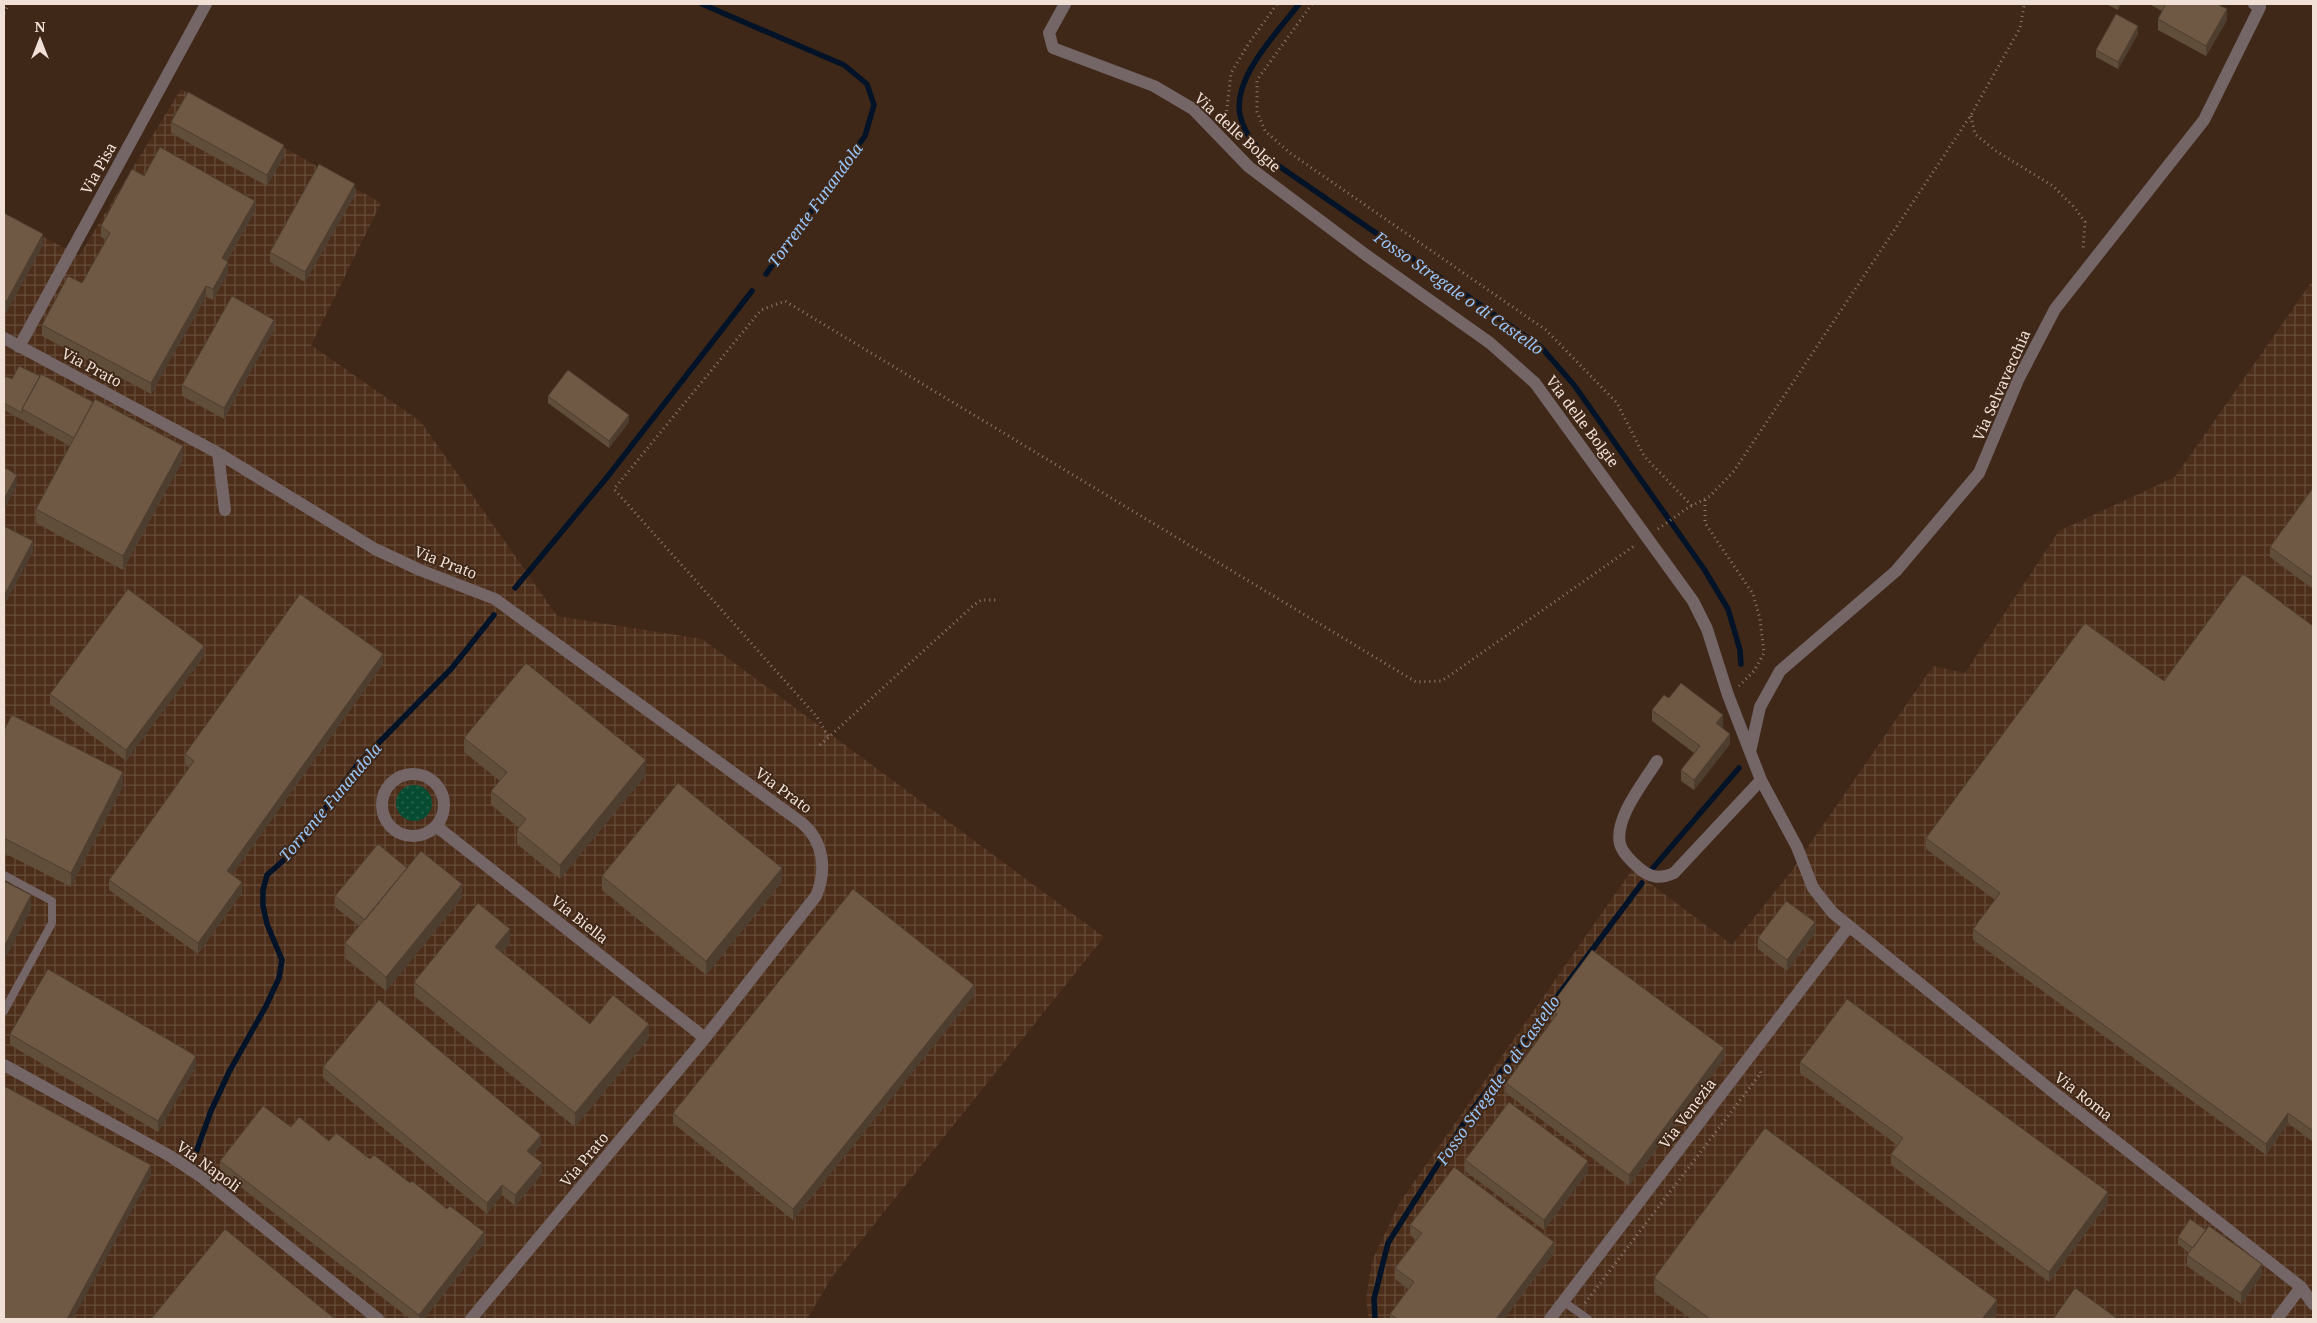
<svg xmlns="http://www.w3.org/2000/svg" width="2317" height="1323" font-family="'Noto Serif',serif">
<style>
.industrial{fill:url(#industrial-grid)}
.grass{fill:url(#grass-dots)}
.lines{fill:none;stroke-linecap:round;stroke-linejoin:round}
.stream{stroke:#021327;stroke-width:5.5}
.path{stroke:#8c786b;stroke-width:3;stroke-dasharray:1 4;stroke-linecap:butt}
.service{stroke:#746567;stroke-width:8}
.minor{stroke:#746567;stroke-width:12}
.wall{fill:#604d3a}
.shaded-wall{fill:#4e3e30}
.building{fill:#705944;stroke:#4e3e30}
.labels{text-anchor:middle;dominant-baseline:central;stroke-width:4;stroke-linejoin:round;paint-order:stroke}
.street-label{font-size:15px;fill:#f0e0d6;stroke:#402819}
.water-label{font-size:16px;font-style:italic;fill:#97c6fa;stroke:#402819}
</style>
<defs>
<pattern id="industrial-grid" width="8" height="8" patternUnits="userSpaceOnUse" patternTransform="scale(1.25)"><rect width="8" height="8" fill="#4c2e1a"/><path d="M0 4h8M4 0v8" fill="none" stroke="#664c3b"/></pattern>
<pattern id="grass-dots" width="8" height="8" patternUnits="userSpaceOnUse" patternTransform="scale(1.25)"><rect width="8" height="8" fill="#074c32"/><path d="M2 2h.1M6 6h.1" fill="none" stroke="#2b664f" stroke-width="1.8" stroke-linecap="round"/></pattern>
</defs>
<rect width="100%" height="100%" fill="#402819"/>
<path class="industrial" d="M 181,89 L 381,203 L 311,345 L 421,422 L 557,616 L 702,639 L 1104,937 L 832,1277 L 807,1319 L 4,1319 L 4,215 L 79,256 Z
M 2313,280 L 2313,1319 L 1369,1319 L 1366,1299 L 1372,1261 L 1400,1202 L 1632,870 L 1732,945 L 1790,873 L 1933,666 L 1965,673 L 2059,531 L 2175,477 Z"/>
<path class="grass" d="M396 803a18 18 0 1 1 36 0a18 18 0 1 1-36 0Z"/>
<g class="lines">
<path class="stream" d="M 702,4 L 844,65 L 867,84 L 874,105 L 865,136 L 766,274
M 1299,4 C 1277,33 1229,81 1241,119 C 1245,133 1254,144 1263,155 L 1541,347 L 1574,385 L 1704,569 L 1728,609 L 1740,650 L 1741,664
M 515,588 L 608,476 L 752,291
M 1652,869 L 1739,768
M 195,1155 L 211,1111 L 229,1072 L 266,1006 L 279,978 L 282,960 L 267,924 L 263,906 L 263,890 L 267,875 L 294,851 L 357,765 L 451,669 L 494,615
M 1375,1319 L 1374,1299 L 1388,1243 L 1471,1112 L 1642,883"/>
<path class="path" d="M 1312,4 L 1257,80 L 1257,112 L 1265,131 L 1290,153 L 1546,330 L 1617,403 L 1644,456 L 1692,506
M 4,13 L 9,4
M 1971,116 L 1975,134 L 1996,151 L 2053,186 L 2075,208 L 2085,222 L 2083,249
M 1227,121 L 1226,117 L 1231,73 L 1249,43 L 1277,4
M 1705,500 L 1705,523 L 1753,594 L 1760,619 L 1764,653 L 1754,671 L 1739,686
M 1658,529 L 1686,509 L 1710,496 L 1734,471 L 1971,115 L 2020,28 L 2024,6 L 2022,4
M 828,736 L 817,717 L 614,489 L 761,310 L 785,301 L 1416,682 L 1441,681 L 1449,676 L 1634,546
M 820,745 L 974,605 L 981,600 L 999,600
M 1585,1303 L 1761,1073 L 1760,1069"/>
<path class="service" d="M 4,875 L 52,901 L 52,923 L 4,1011
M 1564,1302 L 1588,1319"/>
<path class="minor" d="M 1065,4 L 1049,33 L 1053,48 L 1154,86 L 1193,109 L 1249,167 L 1366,255 L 1490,343 L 1535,383 L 1693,601 L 1707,629 L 1728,695 L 1761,780 L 1797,847 L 1813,888 L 1833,913 L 2052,1091 L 2301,1287 L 2313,1304
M 4,338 L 218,453 L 225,510
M 19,347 L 206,4
M 218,453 L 375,549 L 420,570 L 495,599 L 802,823 C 824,842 827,870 816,896 L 705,1038 L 471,1319
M 1750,752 L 1760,707 L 1780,671 L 1896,571 L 1979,473 L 2018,380 L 2055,309 L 2204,120 L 2260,7 L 2254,4
M 1657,761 C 1644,782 1614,818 1620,844 C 1622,852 1632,862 1639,868 C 1650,878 1660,879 1674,873 L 1761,780
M382 805a31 31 0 1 1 62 0a31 31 0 1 1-62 0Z
M 436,826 L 705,1038
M 4,1065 L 170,1156 L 203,1178 L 378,1319
M 1550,1319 L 1849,926
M 2277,1319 L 2301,1287"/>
</g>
<path class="wall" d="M 2106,4 L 2121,4 L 2118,10 Z
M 2149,4 L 2217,4 L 2227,20 L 2206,56 L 2158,30 L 2158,19 L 2162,11 Z
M 2138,34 L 2118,69 L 2096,57 L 2096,50 Z
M 171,122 L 284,156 L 267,186 L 171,133 Z
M 144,176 L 255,211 L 227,261 L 228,273 L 213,300 L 206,297 L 151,394 L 42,336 L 42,325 L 82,283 L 106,240 L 101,237 L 101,226 Z
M 355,195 L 305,282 L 270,262 L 270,252 Z
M 4,213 L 43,245 L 6,313 L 4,312 Z
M 274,330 L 224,419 L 182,396 L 182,385 Z
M 4,378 L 183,460 L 123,570 L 36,523 L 36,509 L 70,446 L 4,410 Z
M 548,396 L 629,422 L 609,448 L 548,403 Z
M 2313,488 L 2313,589 L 2270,557 L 2270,547 Z
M 2313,626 L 2313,1142 L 2288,1123 L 2266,1155 L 1973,940 L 1973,929 L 1995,900 L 1926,849 L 1926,838 L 2164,681 Z
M 204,656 L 126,761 L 50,704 L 50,694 Z
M 383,664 L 232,875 L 242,893 L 198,954 L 109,890 L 109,880 L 189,768 L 185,765 L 185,754 Z
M 1669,698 L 1723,726 L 1722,727 L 1730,744 L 1694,790 L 1681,781 L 1681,770 L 1694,753 L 1652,721 L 1652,710 Z
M 4,730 L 123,786 L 71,887 L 4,853 Z
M 464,738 L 646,775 L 560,879 L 517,844 L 517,830 L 519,828 L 491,805 L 491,791 L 500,781 L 464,752 Z
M 407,868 L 462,898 L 386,991 L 345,958 L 345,943 L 359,926 L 335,907 L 335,896 Z
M 602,876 L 782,882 L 706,975 L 602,890 Z
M 1815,933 L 1787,971 L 1758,949 L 1758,938 Z
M 510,943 L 502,953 L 590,1024 L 649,1038 L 575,1127 L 414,996 L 414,982 Z
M 974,996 L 793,1220 L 673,1123 L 673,1113 Z
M 1549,1008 L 1724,1059 L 1629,1186 L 1506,1093 L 1506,1083 L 1552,1021 L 1549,1018 Z
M 10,1034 L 196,1067 L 158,1132 L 10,1045 Z
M 1800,1062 L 2108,1203 L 2049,1282 L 1891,1165 L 1891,1154 L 1897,1145 L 1800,1073 Z
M 323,1067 L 541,1145 L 532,1155 L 542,1174 L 515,1206 L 502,1195 L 487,1214 L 323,1078 Z
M 291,1127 L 329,1141 L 370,1159 L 410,1183 L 447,1209 L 484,1243 L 424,1319 L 410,1319 L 220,1171 L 220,1161 Z
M 1465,1160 L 1588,1172 L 1544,1230 L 1465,1171 Z
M 1410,1225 L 1554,1253 L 1504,1319 L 1390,1319 L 1390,1314 L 1408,1289 L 1395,1279 L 1395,1268 L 1416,1240 L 1410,1235 Z
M 2178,1237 L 2262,1275 L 2241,1304 L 2187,1266 L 2187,1255 L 2189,1253 L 2178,1244 Z
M 1654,1278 L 1997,1314 L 1993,1319 L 1691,1319 L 1654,1292 Z"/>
<path class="shaded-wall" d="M 2118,4 L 2121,4 L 2118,10 Z
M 2227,9 L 2227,20 L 2206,56 L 2206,46 Z
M 2138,26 L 2138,34 L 2118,69 L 2118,62 Z
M 284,145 L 284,156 L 267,186 L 267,175 Z
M 355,184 L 355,195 L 305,282 L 305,272 Z
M 255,201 L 255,211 L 222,269 L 222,258 Z
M 43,234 L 43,245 L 6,313 L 6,302 Z
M 228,262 L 228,273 L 213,300 L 213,289 Z
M 206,286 L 206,297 L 151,394 L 151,383 Z
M 274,320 L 274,330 L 224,419 L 224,408 Z
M 629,415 L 629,422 L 609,448 L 609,441 Z
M 183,446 L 183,460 L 123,570 L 123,556 Z
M 17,475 L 17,485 L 4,510 L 4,499 Z
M 33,541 L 33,552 L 4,606 L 4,596 Z
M 204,646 L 204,656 L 126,761 L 126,750 Z
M 383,654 L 383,664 L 227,882 L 227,871 Z
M 1723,715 L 1723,726 L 1716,734 L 1716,723 Z
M 1730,734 L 1730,744 L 1694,790 L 1694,780 Z
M 646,760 L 646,775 L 560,879 L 560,865 Z
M 123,772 L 123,786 L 71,887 L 71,873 Z
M 782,868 L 782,882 L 706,975 L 706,961 Z
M 242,882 L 242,893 L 198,954 L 198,943 Z
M 462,884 L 462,898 L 386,991 L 386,977 Z
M 31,895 L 31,910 L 4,961 L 4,947 Z
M 1815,922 L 1815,933 L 1787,971 L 1787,960 Z
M 510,929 L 510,943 L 495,961 L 495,947 Z
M 974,985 L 974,996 L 793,1220 L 793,1209 Z
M 649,1024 L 649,1038 L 575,1127 L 575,1113 Z
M 1724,1048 L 1724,1059 L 1629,1186 L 1629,1175 Z
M 196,1056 L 196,1067 L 158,1132 L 158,1121 Z
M 2288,1113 L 2288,1123 L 2266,1155 L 2266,1144 Z
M 541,1135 L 541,1145 L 527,1162 L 527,1151 Z
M 1588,1161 L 1588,1172 L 1544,1230 L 1544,1220 Z
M 542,1163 L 542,1174 L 515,1206 L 515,1195 Z
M 151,1165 L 151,1176 L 73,1319 L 67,1319 Z
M 502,1185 L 502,1195 L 487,1214 L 487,1203 Z
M 2108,1192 L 2108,1203 L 2049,1282 L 2049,1272 Z
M 484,1232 L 484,1243 L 424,1319 L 419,1319 L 419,1315 Z
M 1554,1242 L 1554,1253 L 1504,1319 L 1496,1319 Z
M 2262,1264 L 2262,1275 L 2241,1304 L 2241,1293 Z
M 1997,1300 L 1997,1314 L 1993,1319 L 1982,1319 Z"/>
<path class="building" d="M 2166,4 L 2217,4 L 2227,9 L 2206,46 L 2158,19 Z
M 2116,14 L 2138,26 L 2118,62 L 2096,50 Z
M 188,92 L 284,145 L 267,175 L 171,122 Z
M 160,147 L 255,201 L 222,258 L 228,262 L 213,289 L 206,286 L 151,383 L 42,325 L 68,276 L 82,283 L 110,233 L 101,226 L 132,169 L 144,176 Z
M 319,164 L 355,184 L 305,272 L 270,252 Z
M 4,213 L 43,234 L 6,302 L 4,301 Z
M 232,296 L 274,320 L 224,408 L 182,385 Z
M 19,366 L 40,376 L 22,409 L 22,413 L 4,403 L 4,378 L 5,376 L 12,379 Z
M 568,370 L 629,415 L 609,441 L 548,396 Z
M 41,374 L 93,402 L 74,438 L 22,409 Z
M 95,399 L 183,446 L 123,556 L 36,509 Z
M 4,467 L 17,475 L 4,499 Z
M 2313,488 L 2313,578 L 2270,547 Z
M 4,526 L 33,541 L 4,596 Z
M 2243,574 L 2313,626 L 2313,1131 L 2288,1113 L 2266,1144 L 1973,929 L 2000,893 L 1926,838 L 2085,623 L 2164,681 Z
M 128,589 L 204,646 L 126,750 L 50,694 Z
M 300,594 L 383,654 L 227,871 L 242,882 L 198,943 L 109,880 L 194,761 L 185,754 Z
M 526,663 L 646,760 L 560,865 L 517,830 L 526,819 L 491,791 L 507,772 L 464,738 Z
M 1681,683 L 1723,715 L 1716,723 L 1730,734 L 1694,780 L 1681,770 L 1700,746 L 1652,710 L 1664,695 L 1669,698 Z
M 12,715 L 123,772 L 71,873 L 4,838 L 4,730 Z
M 678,783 L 782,868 L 706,961 L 602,876 Z
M 378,844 L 407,868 L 365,920 L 335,896 Z
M 421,851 L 462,884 L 386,977 L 345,943 Z
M 4,881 L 31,895 L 4,947 Z
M 853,889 L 974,985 L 793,1209 L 673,1113 Z
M 1786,901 L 1815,922 L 1787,960 L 1758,938 Z
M 478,903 L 510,929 L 495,947 L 590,1024 L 613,995 L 649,1024 L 575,1113 L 414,982 Z
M 1592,950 L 1724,1048 L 1629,1175 L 1506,1083 L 1557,1014 L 1549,1008 Z
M 48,969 L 196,1056 L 158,1121 L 10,1034 Z
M 1847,999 L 2108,1192 L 2049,1272 L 1891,1154 L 1903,1138 L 1800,1062 Z
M 379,1000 L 541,1135 L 527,1151 L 542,1163 L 515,1195 L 502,1185 L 487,1203 L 323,1067 Z
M 4,1086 L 151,1165 L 67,1319 L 6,1319 L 4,1318 Z
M 1509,1102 L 1588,1161 L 1544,1220 L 1465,1160 Z
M 263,1106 L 291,1127 L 299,1117 L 329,1141 L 336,1133 L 370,1159 L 374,1155 L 410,1183 L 412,1181 L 447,1209 L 450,1206 L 484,1232 L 419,1315 L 220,1161 Z
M 1765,1128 L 1997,1300 L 1982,1319 L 1710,1319 L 1654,1278 Z
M 1454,1167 L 1554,1242 L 1496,1319 L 1397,1319 L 1390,1314 L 1414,1282 L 1395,1268 L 1422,1233 L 1410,1225 Z
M 2190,1219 L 2206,1230 L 2193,1248 L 2178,1237 Z
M 2209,1226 L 2262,1264 L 2241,1293 L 2187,1255 Z
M 225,1229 L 335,1319 L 151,1319 Z
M 2075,1288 L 2118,1319 L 2053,1319 Z"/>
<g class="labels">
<g class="street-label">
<text transform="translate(1238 132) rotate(42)">Via delle Bolgie</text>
<text transform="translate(98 168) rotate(-61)">Via Pisa</text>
<text transform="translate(92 367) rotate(28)">Via Prato</text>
<text transform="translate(2001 385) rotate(-66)">Via Selvavecchia</text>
<text transform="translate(1583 421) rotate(53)">Via delle Bolgie</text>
<text transform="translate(446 562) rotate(21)">Via Prato</text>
<text transform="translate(784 790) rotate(36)">Via Prato</text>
<text transform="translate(580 919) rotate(38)">Via Biella</text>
<text transform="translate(2084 1096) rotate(38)">Via Roma</text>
<text transform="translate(1687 1113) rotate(-53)">Via Venezia</text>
<text transform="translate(584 1159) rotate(-50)">Via Prato</text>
<text transform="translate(209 1166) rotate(36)">Via Napoli</text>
</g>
<g class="water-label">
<text transform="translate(815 205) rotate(-54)">Torrente Funandola</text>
<text transform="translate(1459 293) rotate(35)">Fosso Stregale o di Castello</text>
<text transform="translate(330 802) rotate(-50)">Torrente Funandola</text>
<text transform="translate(1498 1080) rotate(-55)">Fosso Stregale o di Castello</text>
</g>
</g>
<rect width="2317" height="1323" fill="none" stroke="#f0e0d6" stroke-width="10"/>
<g transform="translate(40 40)" stroke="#402819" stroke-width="4" paint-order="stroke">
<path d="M0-4L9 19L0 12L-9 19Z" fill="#f0e0d6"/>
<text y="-8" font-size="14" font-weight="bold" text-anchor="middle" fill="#f0e0d6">N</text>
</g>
</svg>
